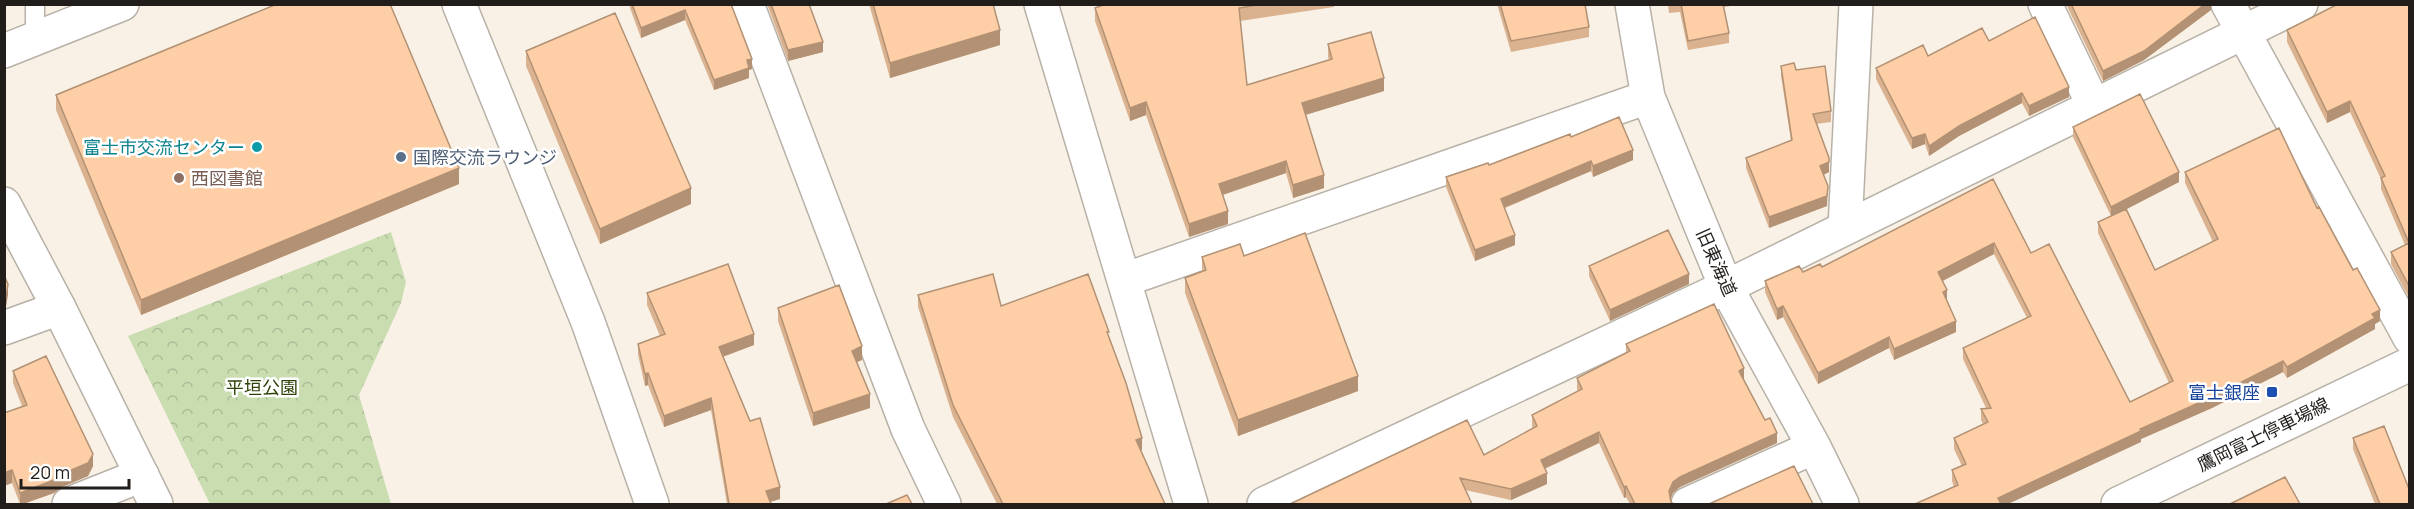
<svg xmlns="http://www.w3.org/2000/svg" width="2414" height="509" font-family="Manrope,'Noto Sans JP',sans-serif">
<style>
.park{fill:url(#park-crowns)}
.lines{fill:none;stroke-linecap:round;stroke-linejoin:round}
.lane-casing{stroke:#b8b1a7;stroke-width:21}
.street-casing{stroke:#b8b1a7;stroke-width:36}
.secondary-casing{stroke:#b8b1a7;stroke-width:36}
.lane{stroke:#fff;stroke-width:18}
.street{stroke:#fff;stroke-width:33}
.secondary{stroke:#fff;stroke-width:33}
.wall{fill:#dab28f}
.shaded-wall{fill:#b29174}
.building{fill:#fecfa6;stroke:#b29174;stroke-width:1.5}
.culture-dot{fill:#0f9aa8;stroke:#fff;stroke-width:2}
.service-dot{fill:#5c6f8a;stroke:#fff;stroke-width:2}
.education-dot{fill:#8d6e63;stroke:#fff;stroke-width:2}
.transit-dot{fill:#1a4fb4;stroke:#fff;stroke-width:2}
.labels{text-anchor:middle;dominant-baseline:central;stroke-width:5;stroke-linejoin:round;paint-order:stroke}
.culture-label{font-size:18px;fill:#0d838f;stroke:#fff;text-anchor:end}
.service-label{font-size:18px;fill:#4e5e75;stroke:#fff;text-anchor:start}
.education-label{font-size:18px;fill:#785e54;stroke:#fff;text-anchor:start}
.street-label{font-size:18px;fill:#201d1a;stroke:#fff}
.park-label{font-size:18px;fill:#2e4207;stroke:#fff}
.transit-label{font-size:18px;fill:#164399;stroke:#fff;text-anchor:end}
</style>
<defs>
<pattern id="park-crowns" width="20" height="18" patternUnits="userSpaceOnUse" patternTransform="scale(1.5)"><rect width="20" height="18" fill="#c9ddb1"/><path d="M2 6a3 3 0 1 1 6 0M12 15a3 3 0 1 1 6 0" fill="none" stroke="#acbd98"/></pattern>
</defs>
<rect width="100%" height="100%" fill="#f9f1e6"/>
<path class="park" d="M 391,232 L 406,282 L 401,303 L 359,395 L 391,504 L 210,504 L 128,336 Z"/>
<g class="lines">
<defs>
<path id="lane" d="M 35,4 L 35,38"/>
<path id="street" d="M 459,4 L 588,322 L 652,504
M 747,4 L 908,429 L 944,504
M 1041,4 L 1191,504
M 1632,4 L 1648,97 L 1726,287 L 1814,447 L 1842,504
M 2045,4 L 2094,106
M 2228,4 L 2410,338
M 1845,228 L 1856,4
M 1124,280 L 1648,97
M 4,328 L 59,308
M 69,504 L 142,475
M 1264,504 L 1726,287 L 2301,4
M 1688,504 L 1814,447"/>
<path id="secondary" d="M 4,51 L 122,4
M 4,204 L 59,308 L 156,504
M 2118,504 L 2410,364"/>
</defs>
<use href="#lane" class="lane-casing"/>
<use href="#street" class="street-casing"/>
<use href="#secondary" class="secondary-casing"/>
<use href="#lane" class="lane"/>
<use href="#street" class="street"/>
<use href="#secondary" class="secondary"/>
</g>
<path class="wall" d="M 630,4 L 731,4 L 752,69 L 749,70 L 749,78 L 714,90 L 685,20 L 641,38 L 630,8 Z
M 767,4 L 809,4 L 823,52 L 788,61 Z
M 869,4 L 993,4 L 1000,45 L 890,78 Z
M 1106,4 L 1334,4 L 1334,7 L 1240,21 L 1247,85 L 1329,60 L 1328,57 L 1328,44 L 1384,91 L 1305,115 L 1324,188 L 1293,198 L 1286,173 L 1223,195 L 1228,224 L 1189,237 L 1146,115 L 1130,121 L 1095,21 L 1095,8 Z
M 1497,4 L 1585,4 L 1589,27 L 1589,37 L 1511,52 Z
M 1668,4 L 1745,4 L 1724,7 L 1729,33 L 1729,43 L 1688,50 L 1680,12 L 1669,13 Z
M 2066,4 L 2211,4 L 2211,10 L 2144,60 L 2103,81 Z
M 2409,4 L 2409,298 L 2391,264 L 2391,252 L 2405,245 L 2381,189 L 2381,179 L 2350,112 L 2327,123 L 2287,42 L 2287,30 Z
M 1989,41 L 2069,97 L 2029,116 L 2022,103 L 1959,136 L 1929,156 L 1925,144 L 1912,149 L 1876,79 L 1876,68 Z
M 526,51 L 691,204 L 600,244 L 526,66 Z
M 1781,66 L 1796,70 L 1831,111 L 1831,122 L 1816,124 L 1829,158 L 1829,172 L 1824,175 L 1827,206 L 1769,228 L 1746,168 L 1746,158 L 1791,141 L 1781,76 Z
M 56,95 L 459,184 L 141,315 L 56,110 Z
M 2073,127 L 2179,182 L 2127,209 L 2155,270 L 2213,242 L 2185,183 L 2185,172 L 2317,208 L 2380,321 L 2375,324 L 2375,329 L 2287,378 L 2283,372 L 2212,408 L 2141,439 L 2141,442 L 1954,487 L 1952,481 L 1952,470 L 1962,466 L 1954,449 L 1954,438 L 1983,424 L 1981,420 L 1981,409 L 1986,408 L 1963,359 L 1963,348 L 2027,318 L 1994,254 L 1943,281 L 1947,302 L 1956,332 L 1894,360 L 1889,348 L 1818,384 L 1783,317 L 1777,320 L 1765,292 L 1765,281 L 1822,267 L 1993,179 L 2031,253 L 2130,402 L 2169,383 L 2098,233 L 2098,222 L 2111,216 L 2073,137 Z
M 1633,160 L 1593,177 L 1591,171 L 1505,208 L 1515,245 L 1475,261 L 1446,187 L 1446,177 L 1489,165 Z
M 1244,256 L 1358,391 L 1238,436 L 1185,293 L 1185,278 L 1202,271 L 1202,257 Z
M 1589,266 L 1689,284 L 1610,321 L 1589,276 Z
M 647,293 L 754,345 L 723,357 L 780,499 L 770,502 L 771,504 L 727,504 L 711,410 L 664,427 L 648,385 L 645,386 L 638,355 L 638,344 L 660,336 L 647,305 Z
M 918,295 L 1001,306 L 1109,338 L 1142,450 L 1141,450 L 1165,504 L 997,504 L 953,417 L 918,307 Z
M 778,308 L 862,360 L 857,362 L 870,408 L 813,426 L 778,321 Z
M 1626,344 L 1744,379 L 1777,443 L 1680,487 L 1673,493 L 1671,499 L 1671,502 L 1674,504 L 1630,504 L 1626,497 L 1624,498 L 1599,443 L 1545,469 L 1547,484 L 1511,500 L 1465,490 L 1290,504 L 1484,455 L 1533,428 L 1532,426 L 1532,415 L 1578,391 L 1577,389 L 1577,378 L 1626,353 Z
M 13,371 L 93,466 L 88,476 L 62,487 L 54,493 L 23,504 L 20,504 L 12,483 L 4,486 L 4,413 L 22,406 L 13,383 Z
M 2353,438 L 2409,504 L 2375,504 L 2353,449 Z"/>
<path class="shaded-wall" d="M 2205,4 L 2211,4 L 2211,10 L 2144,60 L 2103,81 L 2103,71 Z
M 685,10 L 685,20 L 641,38 L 641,28 Z
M 1000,30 L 1000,45 L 890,78 L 890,63 Z
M 823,42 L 823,52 L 788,61 L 788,50 Z
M 752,59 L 752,69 L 749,70 L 749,78 L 714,90 L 714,80 L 747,60 Z
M 1384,78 L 1384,91 L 1302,116 L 1302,103 Z
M 2069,87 L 2069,97 L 2029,116 L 2029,106 Z
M 2022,93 L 2022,103 L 1959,136 L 1929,156 L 1929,146 L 1959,126 Z
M 2350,101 L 2350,112 L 2327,123 L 2327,112 Z
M 1146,102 L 1146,115 L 1130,121 L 1130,108 Z
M 1925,134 L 1925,144 L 1912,149 L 1912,138 Z
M 1633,150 L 1633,160 L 1593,177 L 1593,166 Z
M 1286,161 L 1286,173 L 1219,196 L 1219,184 Z
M 1591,161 L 1591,171 L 1501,209 L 1501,199 Z
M 1829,162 L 1829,172 L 1820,176 L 1820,166 Z
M 459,168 L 459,184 L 141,315 L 141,300 Z
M 2179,172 L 2179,182 L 2111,217 L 2111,207 Z
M 1324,175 L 1324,188 L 1293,198 L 1293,185 Z
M 1828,186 L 1827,206 L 1769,228 L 1769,217 Z
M 691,188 L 691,204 L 600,244 L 600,229 Z
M 1228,211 L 1228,224 L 1189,237 L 1189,224 Z
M 1515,235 L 1515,245 L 1475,261 L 1475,250 Z
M 1994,243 L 1994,254 L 1938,283 L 1938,272 Z
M 1689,274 L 1689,284 L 1610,321 L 1610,310 Z
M 8,284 L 8,295 L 6,307 L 4,308 L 4,298 Z
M 1947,290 L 1947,301 L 1943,304 L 1943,292 Z
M 1783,306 L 1783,317 L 1777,320 L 1777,309 Z
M 2380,310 L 2380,321 L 2375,324 L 2375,329 L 2287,378 L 2287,367 L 2372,314 Z
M 1956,321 L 1956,332 L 1894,360 L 1894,349 Z
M 754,334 L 754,345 L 719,358 L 719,347 Z
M 1889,337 L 1889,348 L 1818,384 L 1818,373 Z
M 862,346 L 862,360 L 852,364 L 852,351 Z
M 2283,361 L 2283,372 L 2212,408 L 2141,439 L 2141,442 L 2008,504 L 1998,504 L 1998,498 L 2140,429 Z
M 1744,368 L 1744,379 L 1739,381 L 1739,371 Z
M 648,373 L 648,385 L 645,386 L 645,374 Z
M 1358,376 L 1358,391 L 1238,436 L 1238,420 Z
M 870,394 L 870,408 L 813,426 L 813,413 Z
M 711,398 L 711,410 L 664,427 L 664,416 Z
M 1599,432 L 1599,443 L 1541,470 L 1541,460 Z
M 1777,433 L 1777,443 L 1680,487 L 1673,493 L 1669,502 L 1669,491 L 1673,482 L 1680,477 Z
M 1142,438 L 1142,450 L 1136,451 L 1136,440 Z
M 93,454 L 93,466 L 88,476 L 62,487 L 54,493 L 23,504 L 20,504 L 20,493 L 62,474 Z
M 12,470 L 12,483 L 4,486 L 4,473 Z
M 1547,473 L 1547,484 L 1511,500 L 1511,489 Z
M 1626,486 L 1626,497 L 1624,498 L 1624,487 Z
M 780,487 L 780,499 L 766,503 L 766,491 Z"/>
<path class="building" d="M 277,4 L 390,4 L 459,168 L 141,300 L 56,95 Z
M 632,4 L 731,4 L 752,59 L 747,60 L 749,68 L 714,80 L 685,10 L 641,28 Z
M 771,4 L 809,4 L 823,42 L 788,50 Z
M 873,4 L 993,4 L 1000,30 L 890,63 Z
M 1106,4 L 1263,4 L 1239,8 L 1247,85 L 1332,59 L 1328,44 L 1371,32 L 1384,78 L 1302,103 L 1324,175 L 1293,185 L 1286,161 L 1219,184 L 1228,211 L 1189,224 L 1146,102 L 1130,108 L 1095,8 Z
M 1500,4 L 1585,4 L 1589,27 L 1511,41 Z
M 1681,4 L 1723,4 L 1729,33 L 1688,41 Z
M 2071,4 L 2205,4 L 2144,51 L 2103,71 Z
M 2338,4 L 2409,4 L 2409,286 L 2391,252 L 2409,243 L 2381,178 L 2385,176 L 2350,101 L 2327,112 L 2287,30 Z
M 615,13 L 691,188 L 600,229 L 526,51 Z
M 2035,17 L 2069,87 L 2029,106 L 2022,93 L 1959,126 L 1929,146 L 1925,134 L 1912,138 L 1876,68 L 1923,45 L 1928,56 L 1982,28 L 1989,41 Z
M 1794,63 L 1796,70 L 1825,66 L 1831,111 L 1813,114 L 1829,158 L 1829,162 L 1820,166 L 1828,186 L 1827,196 L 1769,217 L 1746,158 L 1792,140 L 1781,66 Z
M 2140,94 L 2179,172 L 2111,207 L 2073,127 Z
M 1619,117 L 1633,150 L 1593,166 L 1591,161 L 1501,199 L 1515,235 L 1475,250 L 1446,177 L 1488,163 L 1489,165 L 1570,134 L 1571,137 Z
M 2279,128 L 2317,208 L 2319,207 L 2353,270 L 2357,268 L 2380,310 L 2372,314 L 2375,318 L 2287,367 L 2283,361 L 2212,397 L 2140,429 L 2141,431 L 1998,498 L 2001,504 L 1915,504 L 1958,485 L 1952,470 L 1966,464 L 1954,438 L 1988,422 L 1981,409 L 1991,408 L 1963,348 L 2031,316 L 1994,243 L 1938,272 L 1947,290 L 1943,292 L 1956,321 L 1894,349 L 1889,337 L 1818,373 L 1783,306 L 1777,309 L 1765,281 L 1799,266 L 1803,272 L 1820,264 L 1822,267 L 1993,179 L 2031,253 L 2049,244 L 2130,402 L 2173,381 L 2098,222 L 2126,209 L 2155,270 L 2218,239 L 2185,172 Z
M 1668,230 L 1689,274 L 1610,310 L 1589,266 Z
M 1305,233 L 1358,376 L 1238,420 L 1185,278 L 1206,270 L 1202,257 L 1240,244 L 1244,256 Z
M 728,264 L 754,334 L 719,347 L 750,421 L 760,418 L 780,487 L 766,491 L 771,504 L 729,504 L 711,398 L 664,416 L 648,373 L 645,374 L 638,344 L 665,334 L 647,293 Z
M 993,274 L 1001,306 L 1088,274 L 1109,332 L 1107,332 L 1126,383 L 1142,438 L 1136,440 L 1165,504 L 1003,504 L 953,405 L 918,295 Z
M 4,275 L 8,284 L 6,297 L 4,298 Z
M 839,285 L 862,346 L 852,351 L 870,394 L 813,413 L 778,308 Z
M 1714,304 L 1744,368 L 1739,371 L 1765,420 L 1770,418 L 1777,433 L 1680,477 L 1673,482 L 1669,491 L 1671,502 L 1674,504 L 1635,504 L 1626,486 L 1624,487 L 1599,432 L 1541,460 L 1547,473 L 1511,489 L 1460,478 L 1472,504 L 1290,504 L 1467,420 L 1484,455 L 1537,426 L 1532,415 L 1582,389 L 1577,378 L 1630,351 L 1626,344 Z
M 46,356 L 93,454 L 88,463 L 62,474 L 54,480 L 20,493 L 12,470 L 4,473 L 4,413 L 27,405 L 13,371 Z
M 2384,426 L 2409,489 L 2409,504 L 2380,504 L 2353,438 Z
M 1794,466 L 1813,504 L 1709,504 Z
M 2285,477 L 2300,504 L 2230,504 Z
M 907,495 L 912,504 L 886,504 Z"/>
<circle class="culture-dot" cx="257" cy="147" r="6"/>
<circle class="service-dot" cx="401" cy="157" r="6"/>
<circle class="education-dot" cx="179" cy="178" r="6"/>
<rect class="transit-dot" x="2266" y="386" width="12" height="12" rx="3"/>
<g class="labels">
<g class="culture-label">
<text x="245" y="147">富士市交流センター</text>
</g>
<g class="service-label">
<text x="413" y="157">国際交流ラウンジ</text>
</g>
<g class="education-label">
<text x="191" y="178">西図書館</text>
</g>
<g class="street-label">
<text transform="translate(1717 262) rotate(66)">旧東海道</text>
<text transform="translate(2263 434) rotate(-26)">鷹岡富士停車場線</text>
</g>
<g class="park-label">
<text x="262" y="387">平垣公園</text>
</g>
<g class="transit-label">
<text x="2260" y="392">富士銀座</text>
</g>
</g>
<rect width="2414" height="509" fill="none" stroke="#201d1a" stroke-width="12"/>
<path d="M21 479v9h108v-9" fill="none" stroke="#201d1a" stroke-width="3"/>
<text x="30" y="479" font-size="18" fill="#201d1a" stroke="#ffffff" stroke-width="4.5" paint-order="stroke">20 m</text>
</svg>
